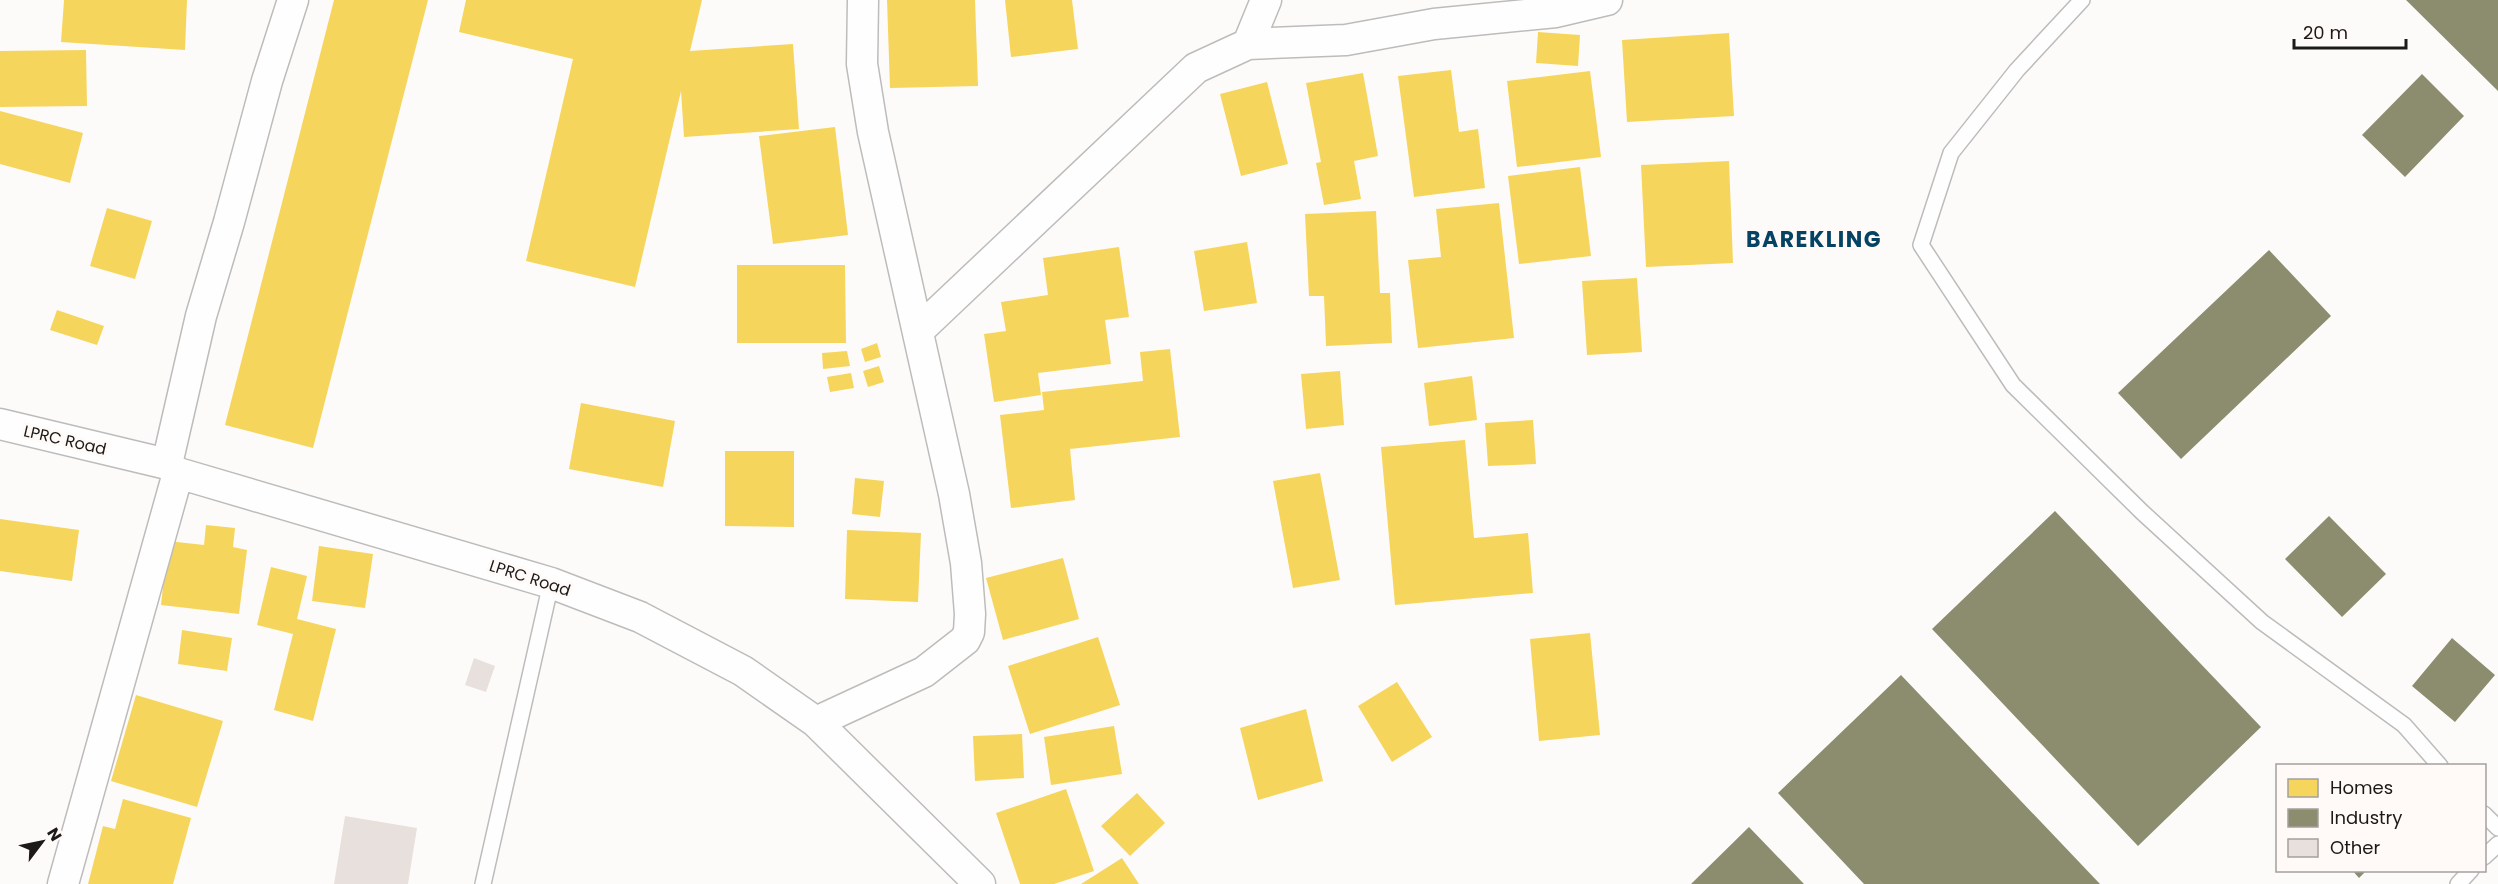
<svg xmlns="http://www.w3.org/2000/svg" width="2498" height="884" font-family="Poppins,sans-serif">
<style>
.homes{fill:#f6d55c}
.industry{fill:#8c8c6e}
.building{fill:#e8e0dc}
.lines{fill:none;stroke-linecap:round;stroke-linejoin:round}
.lane-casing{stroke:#bebcbb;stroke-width:18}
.street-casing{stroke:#bebcbb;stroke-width:33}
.lane{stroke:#fffefe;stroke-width:15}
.street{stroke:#fffefe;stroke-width:30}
.labels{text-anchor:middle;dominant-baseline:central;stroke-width:6;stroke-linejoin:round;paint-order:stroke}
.street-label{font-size:16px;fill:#1c1a19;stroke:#fffaf7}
.district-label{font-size:22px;font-weight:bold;letter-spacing:1.5px;fill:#044364;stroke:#fffaf7}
</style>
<rect width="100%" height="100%" fill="#fdfbf9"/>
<path class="homes" d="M 64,0 L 187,0 L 185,50 L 61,42 Z
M 334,0 L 428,0 L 313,448 L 225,425 Z
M 466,0 L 702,0 L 690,51 L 793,44 L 799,129 L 684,137 L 681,91 L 635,287 L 526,261 L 573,59 L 459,32 Z
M 887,0 L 975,0 L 978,86 L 890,88 Z
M 1005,0 L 1072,0 L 1078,49 L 1011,57 Z
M 1538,32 L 1580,35 L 1578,66 L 1536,63 Z
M 1729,33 L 1734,116 L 1627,122 L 1622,40 Z
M 86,50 L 87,106 L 0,107 L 0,51 Z
M 1451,70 L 1459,132 L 1478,129 L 1485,188 L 1414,197 L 1398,76 Z
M 1590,71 L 1601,157 L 1517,167 L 1507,81 Z
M 1363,73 L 1378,156 L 1354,161 L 1361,199 L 1324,205 L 1316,163 L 1321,162 L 1306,83 Z
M 1267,82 L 1288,164 L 1241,176 L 1220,94 Z
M 0,111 L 83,133 L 70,183 L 0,164 Z
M 835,127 L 848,235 L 773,244 L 759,136 Z
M 1729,161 L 1733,263 L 1646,267 L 1641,165 Z
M 1580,167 L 1591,256 L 1519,264 L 1508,176 Z
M 1499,203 L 1514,338 L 1418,348 L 1408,260 L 1441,257 L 1436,209 Z
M 107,208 L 152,221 L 135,279 L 90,266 Z
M 1376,211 L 1380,293 L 1390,293 L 1392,343 L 1326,346 L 1324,296 L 1309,296 L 1305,214 Z
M 1247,242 L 1257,303 L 1204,311 L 1194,251 Z
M 1119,247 L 1129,317 L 1105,320 L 1111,364 L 1038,373 L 1041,395 L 994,402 L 984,334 L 1006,331 L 1001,302 L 1048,295 L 1043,258 Z
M 737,265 L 845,265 L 846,343 L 737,343 Z
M 1637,278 L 1642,352 L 1587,355 L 1582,281 Z
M 57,310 L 104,326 L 97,345 L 50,330 Z
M 877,343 L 881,357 L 865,362 L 861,349 Z
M 1170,349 L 1180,437 L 1070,449 L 1075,500 L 1011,508 L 1000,415 L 1044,410 L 1042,392 L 1143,381 L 1140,352 Z
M 847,351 L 850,366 L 823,369 L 822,353 Z
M 879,366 L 884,382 L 868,387 L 863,371 Z
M 1340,371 L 1344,425 L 1306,429 L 1301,374 Z
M 851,373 L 854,388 L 830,392 L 827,377 Z
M 1472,376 L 1477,420 L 1429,426 L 1424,383 Z
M 581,403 L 675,421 L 663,487 L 569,469 Z
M 1533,420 L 1536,464 L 1488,466 L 1485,423 Z
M 1465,440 L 1474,538 L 1528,533 L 1533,593 L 1395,605 L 1381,447 Z
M 725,451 L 794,451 L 794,527 L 725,526 Z
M 1320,473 L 1340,580 L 1293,588 L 1273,481 Z
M 855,478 L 884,481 L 880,517 L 852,514 Z
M 0,519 L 79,530 L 72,581 L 0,571 Z
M 206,525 L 235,528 L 233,547 L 247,550 L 239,614 L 161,605 L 168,541 L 204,545 Z
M 847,530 L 921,533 L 918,602 L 845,599 Z
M 319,546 L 373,554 L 365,608 L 312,601 Z
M 1063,558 L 1079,619 L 1003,640 L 986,578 Z
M 271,567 L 307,576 L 297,619 L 336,629 L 313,721 L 274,710 L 293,634 L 257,625 Z
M 182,630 L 232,638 L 227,671 L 178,664 Z
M 1590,633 L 1600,735 L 1539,741 L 1530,639 Z
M 1098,637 L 1120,705 L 1030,734 L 1008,666 Z
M 1397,682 L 1432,737 L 1392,762 L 1358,706 Z
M 136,695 L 223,721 L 197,807 L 111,781 Z
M 1306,709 L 1323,781 L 1258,800 L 1240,728 Z
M 1114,726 L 1122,774 L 1051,785 L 1044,737 Z
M 1022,734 L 1024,778 L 975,781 L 973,736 Z
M 1066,789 L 1094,871 L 1054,884 L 1020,884 L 996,813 Z
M 1137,793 L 1165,823 L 1130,856 L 1101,826 Z
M 123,799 L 191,818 L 173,884 L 88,884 L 103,826 L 115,829 Z
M 1122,858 L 1139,884 L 1081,884 Z"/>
<path class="industry" d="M 2406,0 L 2498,0 L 2498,91 Z
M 2422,74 L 2464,116 L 2405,177 L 2362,135 Z
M 2269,250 L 2331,316 L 2181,459 L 2118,393 Z
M 2055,511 L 2261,727 L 2138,846 L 1932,629 Z
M 2329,516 L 2386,574 L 2342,617 L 2285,559 Z
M 2452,638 L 2495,675 L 2455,722 L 2412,686 Z
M 1901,675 L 2100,884 L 1864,884 L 1778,793 Z
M 1749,827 L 1804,884 L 1691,884 Z
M 2352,870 L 2367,870 L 2359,878 Z"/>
<path class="building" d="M 474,658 L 495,666 L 486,692 L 465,685 Z
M 345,816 L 417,828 L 408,884 L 334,884 Z"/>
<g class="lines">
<defs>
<path id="lane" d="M 2082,0 L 2017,70 L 1951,153 L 1921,245 L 2013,385 L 2142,512 L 2262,622 L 2404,725 L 2440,766
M 2484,814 L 2498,828
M 2484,857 L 2498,844
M 483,884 L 551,583
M 2458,884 L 2471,870"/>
<path id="street" d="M 1248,44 L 1266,0
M 918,331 L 1196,68 L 1248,44 L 1346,40 L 1434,24 L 1556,12 L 1607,0
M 0,424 L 167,464 L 178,473 L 551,583 L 640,617 L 743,671 L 816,722 L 980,884
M 167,464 L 201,316 L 229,222 L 267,81 L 293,0
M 816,722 L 924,672 L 965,640 L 969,632 L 970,614 L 966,563 L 954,494 L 873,132 L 862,64 L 863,0
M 63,884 L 178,473"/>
</defs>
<use href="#lane" class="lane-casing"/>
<use href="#street" class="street-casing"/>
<use href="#lane" class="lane"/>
<use href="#street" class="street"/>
</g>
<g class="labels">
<g class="street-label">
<text transform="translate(65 440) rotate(13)">LPRC Road</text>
<text transform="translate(530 578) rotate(18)">LPRC Road</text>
</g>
<g class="district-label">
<text x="1814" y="239">BAREKLING</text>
</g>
</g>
<rect x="2276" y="764" width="210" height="108" fill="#fffaf7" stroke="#a4a09e" stroke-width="1.5"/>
<rect x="2288" y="779" width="30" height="18" fill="#f6d55c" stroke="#a4a09e" stroke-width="1.5"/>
<text x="2330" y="794" font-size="18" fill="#1c1a19">Homes</text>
<rect x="2288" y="809" width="30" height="18" fill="#8c8c6e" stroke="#a4a09e" stroke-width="1.5"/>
<text x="2330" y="824" font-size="18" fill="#1c1a19">Industry</text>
<rect x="2288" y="839" width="30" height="18" fill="#e8e0dc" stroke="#a4a09e" stroke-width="1.5"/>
<text x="2330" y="854" font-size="18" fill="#1c1a19">Other</text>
<g transform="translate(42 842) rotate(58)" stroke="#fffaf7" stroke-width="4.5" paint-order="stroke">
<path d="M0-4.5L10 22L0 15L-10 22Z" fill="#1c1a19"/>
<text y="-9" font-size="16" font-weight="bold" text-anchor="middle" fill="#1c1a19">N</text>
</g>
<path d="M2294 39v9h112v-9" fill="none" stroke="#1c1a19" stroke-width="3"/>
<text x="2303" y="39" font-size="18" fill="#1c1a19" stroke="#fffaf7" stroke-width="4.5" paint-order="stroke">20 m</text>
</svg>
